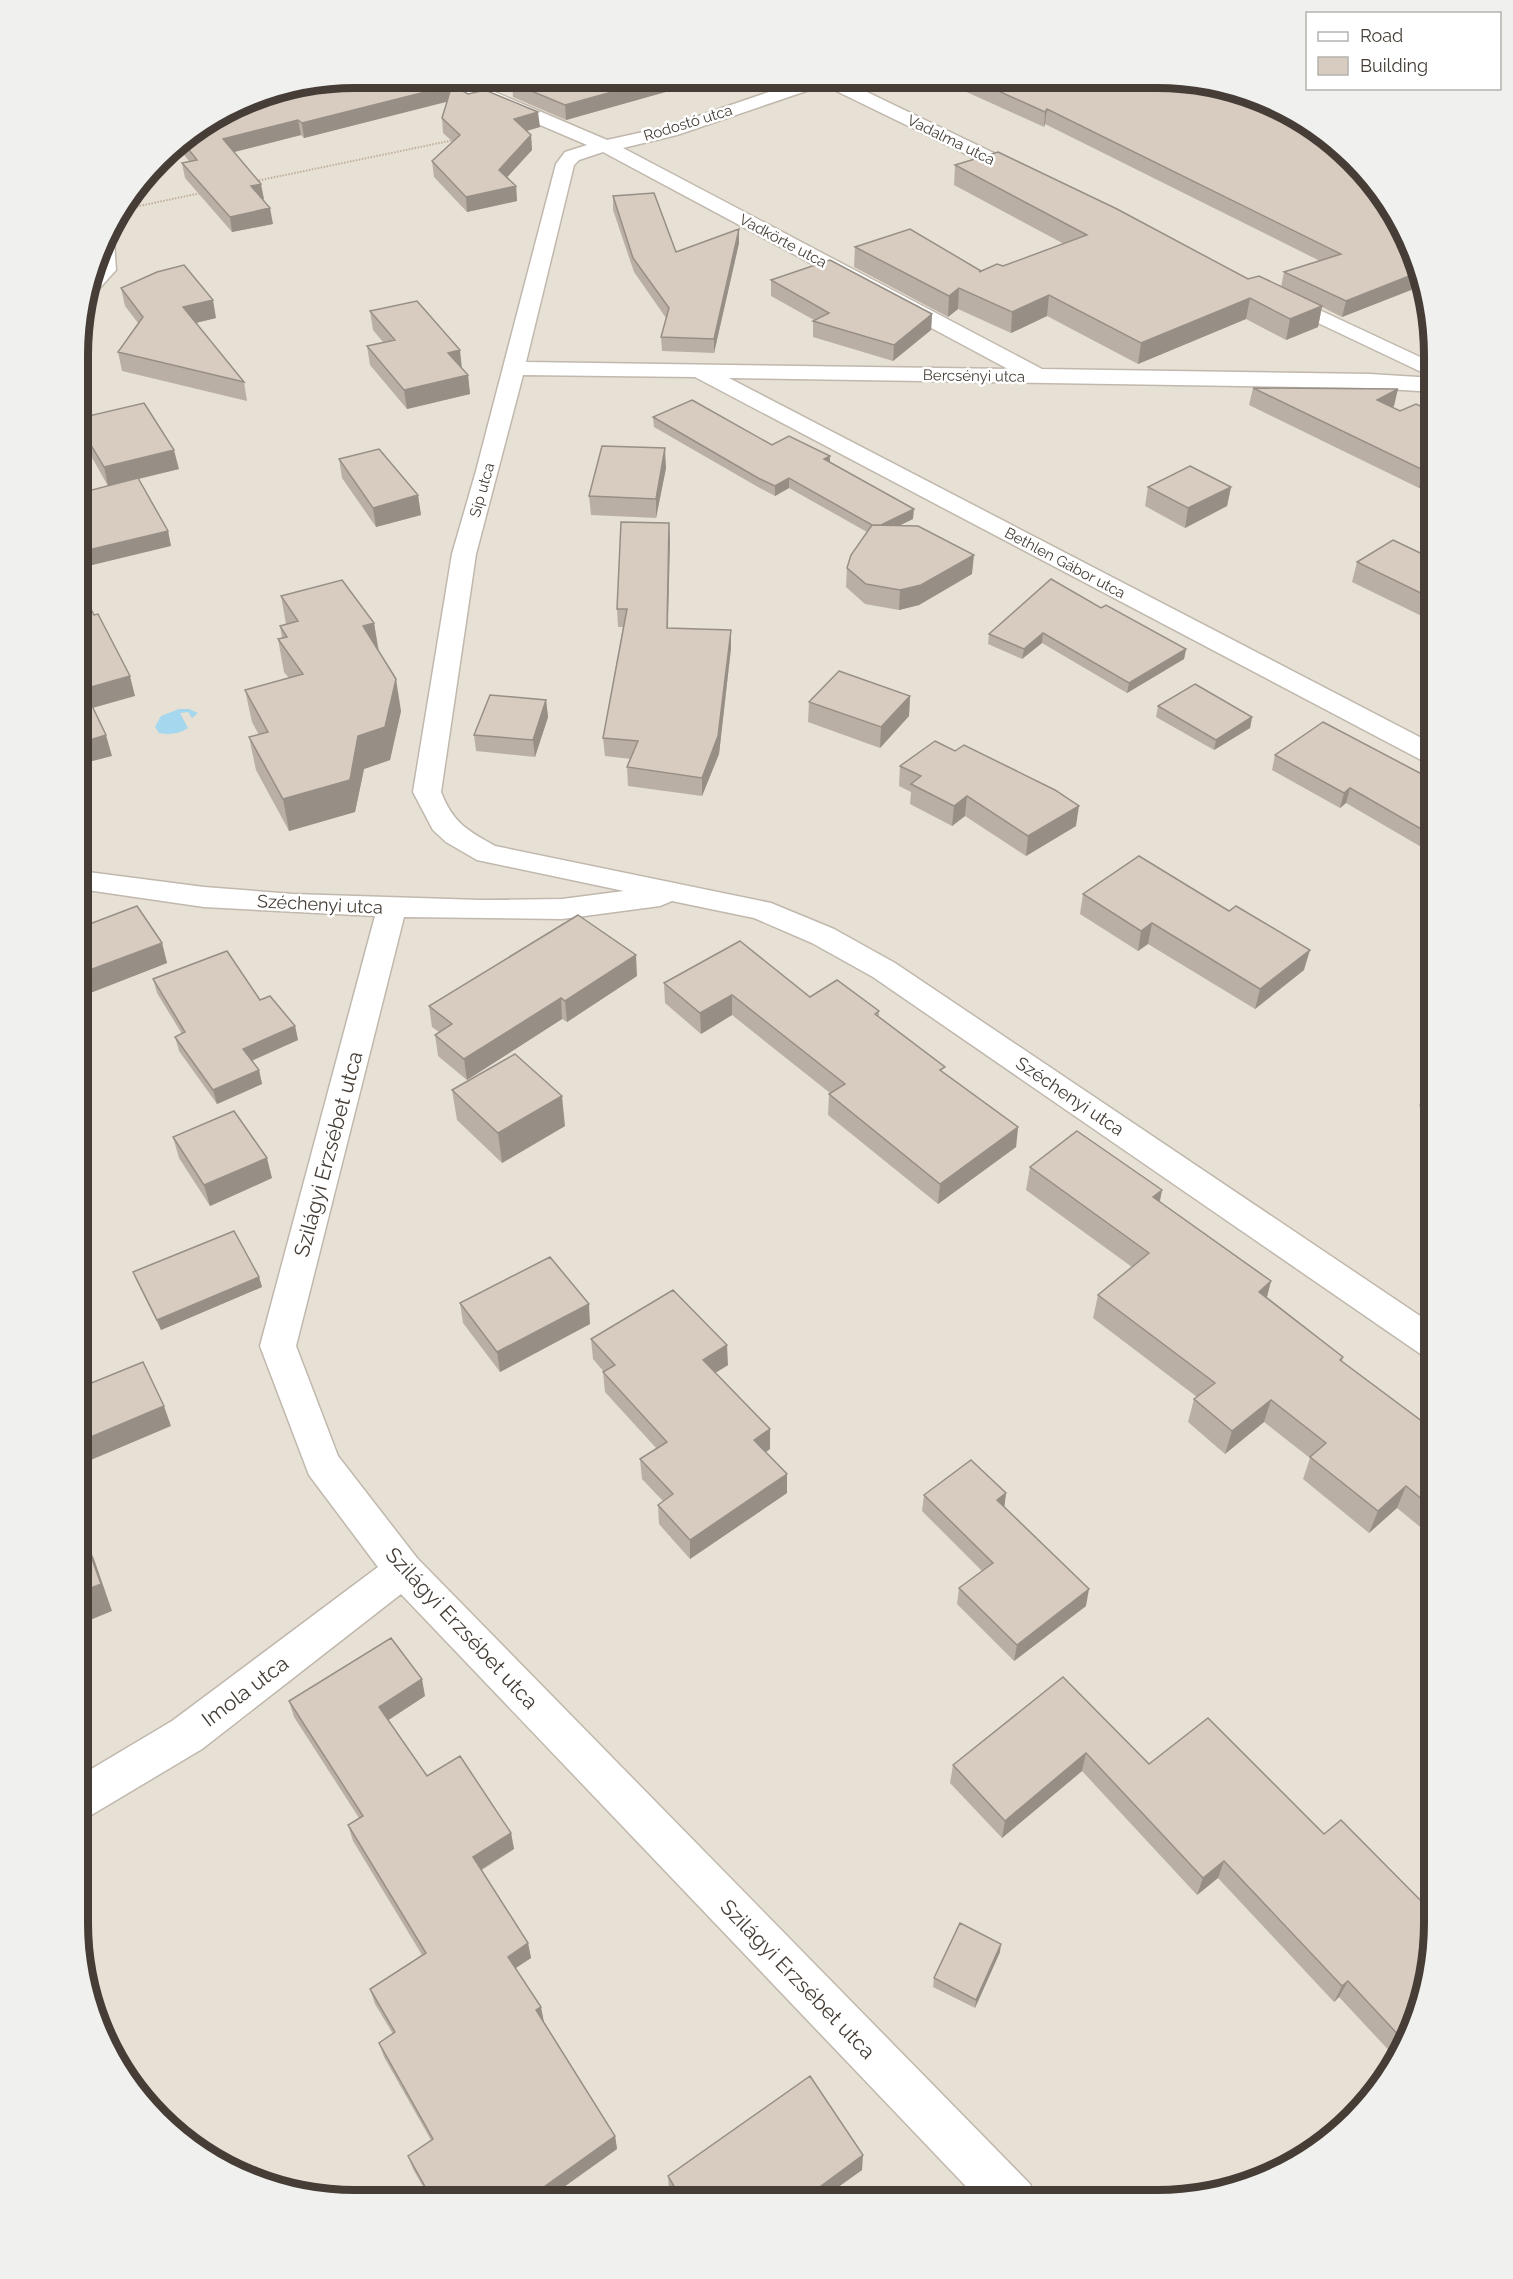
<svg xmlns="http://www.w3.org/2000/svg" width="1513" height="2279" font-family="Raleway,sans-serif">
<style>
.residential{fill:#e7e0d5}
.water{fill:#a5d8ee}
.lines{fill:none;stroke-linecap:round;stroke-linejoin:round}
.minor-casing{stroke:#c1b8ad;stroke-width:3}
.path{stroke:#c0af9c;stroke-width:2;stroke-dasharray:1.5 1.5;stroke-linecap:butt}
.minor{fill:#fff;fill-rule:evenodd}
.wall{fill:#baafa5}
.shaded-wall{fill:#978f86}
.building{fill:#d8ccc0;stroke:#978f86;stroke-width:1.5}
.labels{text-anchor:middle;dominant-baseline:central;stroke-width:5;stroke-linejoin:round;paint-order:stroke}
.far-street-label{font-size:15px;fill:#463e36;stroke:#fff}
.street-label{font-size:18px;fill:#463e36;stroke:#fff}
.near-street-label{font-size:21px;fill:#463e36;stroke:#fff}
.rim{fill:none;stroke:#463e36;stroke-width:8}
</style>
<rect width="100%" height="100%" fill="#f3eee7"/>
<path class="residential" d="M 356,78 L 1194,80 L 1264,99 L 1327,136 L 1414,249 L 1435,356 L 1434,1942 L 1420,2013 L 1378,2092 L 1327,2143 L 1264,2180 L 1158,2201 L 320,2199 L 250,2180 L 187,2144 L 136,2093 L 99,2030 L 78,1923 L 80,320 L 107,233 L 172,147 L 250,99 Z"/>
<path class="water" d="M 189,709 L 198,713 L 192,718 L 188,712 L 180,713 L 188,728 C 179,734 170,735 159,733 L 155,727 L 161,716 L 179,709 Z"/>
<g class="lines">
<defs>
<path id="minor" d="M 437,78 L 462,78 L 607,140 L 666,127 L 807,79 L 840,79 L 1033,172 L 1035,176 L 1033,180 L 1019,180 L 824,85 L 677,135 L 623,148 L 1042,369 L 1370,374 L 1434,378 L 1274,302 L 1271,298 L 1274,294 L 1281,292 L 1435,364 L 1435,392 L 1370,388 L 729,378 L 1435,745 L 1435,764 L 1425,762 L 695,377 L 523,375 L 476,554 L 441,792 C 453,823 467,830 495,846 L 771,903 L 834,929 L 895,963 L 1435,1326 L 1435,1359 L 1422,1355 L 873,977 L 812,943 L 754,918 L 672,901 L 660,906 L 562,919 L 404,917 L 296,1346 L 338,1456 L 417,1558 L 1030,2184 L 1037,2201 L 979,2200 L 401,1594 L 202,1749 L 93,1814 L 78,1820 L 78,1777 L 172,1721 L 378,1567 L 309,1475 L 260,1346 L 375,916 L 204,907 L 80,889 L 80,871 L 204,887 L 293,894 L 480,900 L 562,899 L 624,891 L 477,860 L 446,842 L 433,830 L 413,792 L 452,554 L 476,471 L 556,164 L 565,152 L 587,145 L 440,82 ZM 603,152 L 1008,369 L 526,362 L 574,165 L 579,160 Z
M 106,235 L 114,240 L 116,270 L 97,291 L 89,293 Z"/>
</defs>
<use href="#minor" class="minor-casing"/>
<path class="path" d="M 256,181 L 454,140
M 125,209 L 201,193"/>
<use href="#minor" class="minor"/>
</g>
<path class="wall" d="M 940,80 L 1194,80 L 1414,249 L 1423,296 L 1411,290 L 1342,317 L 1322,307 L 1318,327 L 1286,340 L 1246,319 L 1138,364 L 1047,316 L 1011,333 L 958,309 L 948,317 L 854,267 L 855,247 L 981,271 L 1003,266 L 1064,244 L 954,185 L 955,165 L 1248,279 L 1281,287 L 1284,272 L 1320,261 L 1045,124 L 1044,127 Z
M 512,83 L 669,91 L 566,120 L 513,97 Z
M 449,86 L 450,93 L 468,94 L 540,127 L 527,131 L 531,135 L 532,150 L 507,177 L 516,186 L 517,201 L 467,212 L 434,177 L 432,161 L 453,142 L 443,133 L 442,118 L 447,101 L 304,138 L 301,135 L 234,152 L 264,199 L 262,199 L 273,224 L 232,232 L 185,178 L 182,163 L 189,161 L 176,145 L 250,99 Z
M 1222,88 L 1264,99 L 1277,107 L 1259,99 Z
M 613,196 L 676,252 L 739,243 L 714,353 L 662,351 L 661,337 L 666,318 L 634,272 L 613,210 Z
M 771,280 L 932,314 L 931,330 L 893,361 L 813,337 L 813,321 L 814,320 L 771,296 Z
M 121,288 L 216,318 L 196,323 L 244,382 L 247,401 L 122,371 L 118,352 L 138,323 L 125,306 Z
M 370,311 L 462,369 L 468,375 L 470,394 L 407,409 L 370,365 L 367,346 L 383,342 L 373,330 Z
M 1253,388 L 1394,406 L 1392,408 L 1435,479 L 1419,488 L 1249,405 Z
M 653,417 L 772,445 L 830,456 L 830,462 L 913,519 L 900,525 L 972,574 L 919,605 L 899,610 L 865,604 L 846,587 L 847,568 L 867,532 L 789,488 L 775,496 L 758,487 L 654,427 Z
M 80,418 L 179,469 L 139,479 L 168,531 L 171,546 L 108,486 L 81,438 Z
M 339,459 L 418,495 L 421,515 L 376,527 L 342,478 Z
M 666,468 L 656,518 L 591,515 L 589,496 Z
M 1148,487 L 1231,487 L 1227,506 L 1185,528 L 1145,506 Z
M 670,541 L 668,628 L 731,630 L 731,648 L 719,754 L 702,796 L 628,786 L 627,767 L 631,759 L 605,756 L 603,738 L 623,627 L 618,627 L 617,609 Z
M 1435,560 L 1435,633 L 1430,630 L 1432,621 L 1352,582 L 1357,562 Z
M 281,596 L 374,623 L 379,651 L 401,711 L 390,760 L 364,769 L 355,812 L 289,831 L 256,770 L 249,737 L 259,735 L 252,722 L 245,690 L 289,678 L 284,672 L 278,639 L 282,638 L 280,626 L 286,624 Z
M 1101,608 L 1186,649 L 1184,659 L 1127,693 L 1042,643 L 1022,659 L 988,644 L 989,634 Z
M 910,696 L 909,716 L 880,748 L 808,722 L 809,702 Z
M 546,700 L 548,717 L 535,757 L 476,751 L 474,735 Z
M 1158,706 L 1252,717 L 1250,728 L 1214,750 L 1156,717 Z
M 955,751 L 1076,826 L 1026,856 L 965,816 L 952,826 L 910,804 L 911,792 L 899,786 L 900,766 Z
M 1275,755 L 1435,781 L 1435,855 L 1346,803 L 1340,808 L 1272,770 Z
M 1083,894 L 1304,970 L 1255,1009 L 1148,944 L 1138,951 L 1080,914 Z
M 79,928 L 162,943 L 167,963 L 85,995 L 79,985 Z
M 637,976 L 567,1022 L 562,1019 L 467,1080 L 438,1056 L 435,1035 L 439,1032 L 432,1027 L 429,1006 Z
M 153,979 L 295,1026 L 298,1040 L 252,1061 L 259,1070 L 262,1084 L 217,1104 L 179,1051 L 175,1037 L 182,1034 L 157,993 Z
M 664,983 L 810,997 L 879,1011 L 879,1017 L 944,1073 L 1018,1127 L 1016,1147 L 938,1204 L 828,1115 L 829,1094 L 830,1093 L 732,1015 L 701,1034 L 665,1003 Z
M 1435,1075 L 1435,1116 L 1419,1106 L 1427,1081 Z
M 452,1090 L 565,1126 L 502,1163 L 457,1120 Z
M 173,1137 L 272,1178 L 210,1206 L 179,1158 Z
M 1030,1167 L 1162,1190 L 1160,1202 L 1271,1281 L 1267,1297 L 1343,1357 L 1342,1361 L 1435,1431 L 1435,1539 L 1397,1508 L 1369,1533 L 1303,1479 L 1310,1458 L 1264,1422 L 1225,1454 L 1188,1422 L 1194,1399 L 1197,1397 L 1093,1318 L 1098,1295 L 1132,1267 L 1026,1190 Z
M 133,1272 L 259,1277 L 262,1287 L 161,1330 L 137,1282 Z
M 460,1303 L 590,1324 L 500,1372 L 463,1323 Z
M 591,1339 L 728,1365 L 715,1373 L 770,1429 L 770,1449 L 766,1452 L 787,1474 L 787,1493 L 690,1559 L 659,1524 L 658,1505 L 663,1501 L 642,1479 L 640,1459 L 657,1449 L 605,1392 L 603,1372 L 604,1372 L 593,1359 Z
M 1006,1493 L 1004,1507 L 1086,1606 L 1014,1661 L 957,1604 L 959,1588 L 982,1571 L 922,1511 L 924,1495 Z
M 1063,1677 L 1149,1764 L 1420,2013 L 1396,2058 L 1339,1997 L 1334,2002 L 1218,1878 L 1197,1895 L 1082,1771 L 1002,1838 L 950,1783 L 953,1765 Z
M 425,1696 L 388,1720 L 427,1776 L 511,1833 L 514,1849 L 482,1870 L 528,1943 L 531,1958 L 516,1968 L 544,2022 L 615,2136 L 617,2149 L 547,2199 L 430,2199 L 413,2169 L 408,2156 L 431,2140 L 384,2057 L 379,2043 L 393,2034 L 375,2004 L 370,1989 L 422,1955 L 353,1841 L 348,1825 L 359,1818 L 294,1717 L 289,1701 Z
M 1000,1952 L 975,2008 L 933,1987 L 934,1978 Z
M 862,2170 L 820,2200 L 675,2200 L 669,2190 L 668,2176 Z"/>
<path class="shaded-wall" d="M 659,79 L 668,79 L 669,91 L 566,120 L 565,105 Z
M 449,86 L 450,101 L 304,138 L 302,123 Z
M 1047,109 L 1045,124 L 1044,127 L 1045,112 Z
M 538,112 L 540,127 L 515,134 L 514,119 Z
M 298,120 L 301,135 L 226,154 L 223,139 Z
M 531,135 L 532,150 L 500,185 L 499,170 Z
M 261,184 L 264,199 L 254,201 L 251,186 Z
M 516,186 L 517,201 L 467,212 L 466,197 Z
M 270,208 L 273,224 L 232,232 L 230,217 Z
M 739,229 L 739,243 L 714,353 L 714,339 Z
M 1414,274 L 1411,290 L 1342,317 L 1346,301 Z
M 959,288 L 958,309 L 948,317 L 949,296 Z
M 1049,295 L 1047,316 L 1011,333 L 1012,312 Z
M 1250,298 L 1246,319 L 1138,364 L 1141,343 Z
M 213,300 L 216,318 L 187,325 L 183,307 Z
M 1322,306 L 1318,327 L 1286,340 L 1290,319 Z
M 932,314 L 931,330 L 893,361 L 894,345 Z
M 460,350 L 462,369 L 448,353 Z
M 468,375 L 470,394 L 407,409 L 404,390 Z
M 1398,389 L 1394,406 L 1373,417 L 1377,400 Z
M 665,448 L 666,468 L 656,518 L 656,499 Z
M 174,450 L 179,469 L 108,486 L 104,467 Z
M 830,456 L 830,465 L 824,459 Z
M 1435,464 L 1435,479 L 1419,488 L 1423,470 Z
M 789,478 L 789,488 L 775,496 L 775,486 Z
M 1231,487 L 1227,506 L 1185,528 L 1188,508 Z
M 418,495 L 421,515 L 376,527 L 373,508 Z
M 914,509 L 913,519 L 876,537 L 877,527 Z
M 669,523 L 670,541 L 667,646 L 667,628 Z
M 168,531 L 171,546 L 80,568 L 80,552 Z
M 974,555 L 972,574 L 919,605 L 899,610 L 900,590 Z
M 374,623 L 379,655 L 363,626 Z
M 731,630 L 731,648 L 719,754 L 702,796 L 702,778 Z
M 1043,633 L 1042,643 L 1022,659 L 1024,649 Z
M 1186,649 L 1184,659 L 1127,693 L 1129,683 Z
M 130,676 L 135,696 L 89,709 L 84,689 Z
M 396,679 L 401,711 L 390,760 L 364,769 L 355,812 L 289,831 L 283,799 L 358,736 Z
M 910,696 L 909,716 L 880,748 L 881,727 Z
M 546,700 L 548,717 L 535,757 L 533,740 Z
M 1252,717 L 1250,728 L 1214,750 L 1216,740 Z
M 106,735 L 112,756 L 81,764 L 86,780 L 80,782 L 80,743 Z
M 1350,788 L 1346,803 L 1340,808 L 1344,793 Z
M 967,796 L 965,816 L 952,826 L 954,806 Z
M 1079,806 L 1076,826 L 1026,856 L 1028,836 Z
M 1152,923 L 1148,944 L 1138,951 L 1141,931 Z
M 162,943 L 167,963 L 85,995 L 79,974 Z
M 1310,950 L 1304,970 L 1255,1009 L 1260,989 Z
M 636,955 L 637,976 L 567,1022 L 565,1001 Z
M 732,995 L 732,1015 L 701,1034 L 700,1013 Z
M 561,998 L 562,1019 L 467,1080 L 464,1059 Z
M 295,1026 L 298,1040 L 246,1063 L 243,1049 Z
M 259,1070 L 262,1084 L 217,1104 L 213,1090 Z
M 562,1096 L 565,1126 L 502,1163 L 498,1133 Z
M 1018,1127 L 1016,1147 L 938,1204 L 940,1184 Z
M 267,1158 L 272,1178 L 210,1206 L 204,1185 Z
M 1162,1190 L 1157,1213 L 1153,1197 Z
M 259,1277 L 262,1287 L 161,1330 L 157,1320 Z
M 1271,1281 L 1265,1304 L 1259,1292 Z
M 589,1304 L 590,1324 L 500,1372 L 497,1352 Z
M 727,1345 L 728,1365 L 704,1380 L 703,1360 Z
M 1271,1400 L 1264,1422 L 1225,1454 L 1232,1431 Z
M 164,1406 L 171,1426 L 79,1465 L 79,1442 Z
M 770,1429 L 770,1449 L 755,1460 L 754,1440 Z
M 787,1474 L 787,1493 L 690,1559 L 690,1540 Z
M 1406,1486 L 1397,1508 L 1369,1533 L 1378,1511 Z
M 1006,1493 L 1004,1510 L 997,1500 Z
M 82,1531 L 94,1559 L 112,1611 L 78,1625 L 78,1593 Z
M 1089,1589 L 1086,1606 L 1014,1661 L 1017,1645 Z
M 78,1673 L 87,1699 L 78,1702 Z
M 422,1679 L 425,1696 L 384,1723 L 379,1707 Z
M 1086,1753 L 1082,1771 L 1002,1838 L 1005,1821 Z
M 511,1833 L 514,1849 L 477,1872 L 473,1857 Z
M 1224,1861 L 1218,1878 L 1197,1895 L 1203,1878 Z
M 528,1943 L 531,1958 L 511,1971 L 508,1957 Z
M 1001,1944 L 1000,1952 L 975,2008 L 976,2000 Z
M 1348,1981 L 1339,1997 L 1334,2002 L 1342,1986 Z
M 541,2007 L 544,2022 L 536,2010 Z
M 615,2136 L 617,2149 L 547,2199 L 527,2199 Z
M 863,2155 L 862,2170 L 820,2200 L 802,2200 Z"/>
<path class="building" d="M 356,78 L 437,78 L 449,86 L 302,123 L 298,120 L 223,139 L 261,184 L 251,186 L 270,208 L 230,217 L 182,163 L 197,160 L 182,141 L 250,99 Z
M 527,78 L 659,79 L 565,105 L 512,83 Z
M 974,80 L 1194,80 L 1221,88 L 1294,116 L 1327,136 L 1377,186 L 1414,249 L 1419,276 L 1414,274 L 1346,301 L 1284,272 L 1341,254 L 1047,109 L 1045,112 Z
M 452,85 L 468,94 L 485,90 L 538,112 L 514,119 L 531,135 L 499,170 L 516,186 L 466,197 L 432,161 L 460,135 L 442,118 Z
M 998,152 L 1117,209 L 1248,279 L 1259,276 L 1322,306 L 1290,319 L 1250,298 L 1141,343 L 1049,295 L 1012,312 L 959,288 L 949,296 L 855,247 L 910,229 L 981,271 L 979,272 L 997,264 L 1003,266 L 1087,235 L 955,165 Z
M 654,193 L 676,252 L 739,229 L 714,339 L 661,337 L 669,308 L 633,258 L 613,196 Z
M 830,260 L 932,314 L 894,345 L 813,321 L 829,313 L 771,280 Z
M 184,265 L 213,300 L 183,307 L 244,382 L 118,352 L 143,317 L 121,288 L 157,272 Z
M 417,301 L 460,350 L 448,353 L 468,375 L 404,390 L 367,346 L 395,340 L 370,311 Z
M 1253,388 L 1398,389 L 1377,400 L 1400,411 L 1416,404 L 1435,413 L 1435,464 L 1423,470 Z
M 692,400 L 772,445 L 789,436 L 830,456 L 824,459 L 914,509 L 881,525 L 872,525 L 789,478 L 775,486 L 758,478 L 653,417 Z
M 144,403 L 174,450 L 104,467 L 80,427 L 80,418 Z
M 602,446 L 665,448 L 656,499 L 589,496 Z
M 379,449 L 418,495 L 373,508 L 339,459 Z
M 1190,466 L 1231,487 L 1188,508 L 1148,487 Z
M 138,478 L 168,531 L 80,552 L 80,493 Z
M 621,522 L 669,523 L 667,628 L 731,630 L 718,736 L 702,778 L 627,767 L 638,741 L 603,738 L 627,609 L 617,609 Z
M 872,525 L 918,526 L 974,555 L 921,585 L 900,590 L 866,584 L 847,568 L 851,555 Z
M 1393,540 L 1435,560 L 1435,600 L 1357,562 Z
M 1051,579 L 1101,608 L 1106,605 L 1186,649 L 1129,683 L 1043,633 L 1024,649 L 989,634 Z
M 342,580 L 374,623 L 363,626 L 396,679 L 385,727 L 358,736 L 350,780 L 283,799 L 249,737 L 268,732 L 245,690 L 303,674 L 278,639 L 287,637 L 280,626 L 298,621 L 281,596 Z
M 80,588 L 94,615 L 98,614 L 130,676 L 84,689 L 106,735 L 80,743 Z
M 839,671 L 910,696 L 881,727 L 809,702 Z
M 1195,684 L 1252,717 L 1216,740 L 1158,706 Z
M 490,695 L 546,700 L 533,740 L 474,735 Z
M 1323,722 L 1435,781 L 1435,837 L 1350,788 L 1344,793 L 1275,755 Z
M 935,741 L 955,751 L 964,745 L 1055,790 L 1079,806 L 1028,836 L 967,796 L 954,806 L 911,784 L 921,776 L 900,766 Z
M 1139,856 L 1229,911 L 1236,906 L 1310,950 L 1260,989 L 1152,923 L 1141,931 L 1083,894 Z
M 137,906 L 162,943 L 79,974 L 79,928 Z
M 578,915 L 636,955 L 565,1001 L 561,998 L 464,1059 L 435,1035 L 452,1024 L 429,1006 Z
M 740,941 L 810,997 L 837,980 L 879,1011 L 875,1014 L 945,1067 L 940,1070 L 1018,1127 L 940,1184 L 829,1094 L 845,1084 L 732,995 L 700,1013 L 664,983 Z
M 227,951 L 260,1000 L 270,996 L 295,1026 L 243,1049 L 259,1070 L 213,1090 L 175,1037 L 185,1032 L 153,979 Z
M 515,1054 L 562,1096 L 498,1133 L 452,1090 Z
M 1435,1075 L 1435,1086 L 1427,1081 Z
M 234,1111 L 267,1158 L 204,1185 L 173,1137 Z
M 1077,1131 L 1162,1190 L 1153,1197 L 1271,1281 L 1259,1292 L 1343,1357 L 1340,1360 L 1435,1431 L 1435,1510 L 1406,1486 L 1378,1511 L 1310,1457 L 1326,1443 L 1271,1400 L 1232,1431 L 1194,1399 L 1215,1383 L 1098,1295 L 1149,1253 L 1030,1167 Z
M 234,1231 L 259,1277 L 157,1320 L 133,1272 Z
M 550,1257 L 589,1304 L 497,1352 L 460,1303 Z
M 673,1290 L 727,1345 L 703,1360 L 770,1429 L 754,1440 L 787,1474 L 690,1540 L 658,1505 L 673,1494 L 640,1459 L 667,1442 L 603,1372 L 615,1365 L 591,1339 Z
M 143,1362 L 164,1406 L 79,1442 L 79,1388 Z
M 971,1460 L 1006,1493 L 997,1500 L 1089,1589 L 1017,1645 L 959,1588 L 993,1563 L 924,1495 Z
M 82,1531 L 101,1584 L 78,1593 L 79,1533 Z
M 391,1638 L 422,1679 L 379,1707 L 427,1776 L 460,1756 L 511,1833 L 473,1857 L 528,1943 L 508,1957 L 541,2007 L 536,2010 L 615,2136 L 527,2199 L 432,2199 L 408,2156 L 433,2139 L 379,2043 L 395,2032 L 370,1989 L 426,1953 L 348,1825 L 363,1816 L 289,1701 Z
M 1063,1677 L 1149,1764 L 1208,1718 L 1324,1834 L 1341,1820 L 1434,1914 L 1434,1942 L 1420,2013 L 1405,2042 L 1348,1981 L 1342,1986 L 1224,1861 L 1203,1878 L 1086,1753 L 1005,1821 L 953,1765 Z
M 960,1923 L 1001,1944 L 976,2000 L 934,1978 Z
M 810,2076 L 863,2155 L 802,2200 L 682,2200 L 668,2176 Z"/>
<g class="labels">
<g class="far-street-label">
<text transform="translate(688 123) rotate(-17)">Rodostó utca</text>
<text transform="translate(951 140) rotate(26)">Vadalma utca</text>
<text transform="translate(783 241) rotate(28)">Vadkörte utca</text>
<text transform="translate(974 376) rotate(1)">Bercsényi utca</text>
<text transform="translate(482 490) rotate(-74)">Síp utca</text>
<text transform="translate(1065 563) rotate(28)">Bethlen Gábor utca</text>
</g>
<g class="street-label">
<text transform="translate(320 904) rotate(3)">Széchenyi utca</text>
<text transform="translate(1070 1096) rotate(34)">Széchenyi utca</text>
</g>
<g class="near-street-label">
<text transform="translate(328 1154) rotate(-75)">Szilágyi Erzsébet utca</text>
<text transform="translate(462 1628) rotate(47)">Szilágyi Erzsébet utca</text>
<text transform="translate(245 1691) rotate(-37)">Imola utca</text>
<text transform="translate(798 1979) rotate(46)">Szilágyi Erzsébet utca</text>
</g>
</g>
<path d="M0 0H1513V2279H0ZM355 88H1157A267 267 0 0 1 1424 355V1923A267 267 0 0 1 1157 2190H355A267 267 0 0 1 88 1923V355A267 267 0 0 1 355 88Z" fill="#f0f0ef" fill-rule="evenodd"/>
<path class="rim" d="M355 88H1157A267 267 0 0 1 1424 355V1923A267 267 0 0 1 1157 2190H355A267 267 0 0 1 88 1923V355A267 267 0 0 1 355 88Z"/>
<rect x="1306" y="12" width="195" height="78" fill="#ffffff" stroke="#b5b2af" stroke-width="1.5"/>
<rect x="1318" y="32" width="30" height="9" fill="#ffffff" stroke="#b5b2af" stroke-width="1.5"/>
<text x="1360" y="42" font-size="18" fill="#463e36">Road</text>
<rect x="1318" y="57" width="30" height="18" fill="#d8ccc0" stroke="#b5b2af" stroke-width="1.5"/>
<text x="1360" y="72" font-size="18" fill="#463e36">Building</text>
</svg>
